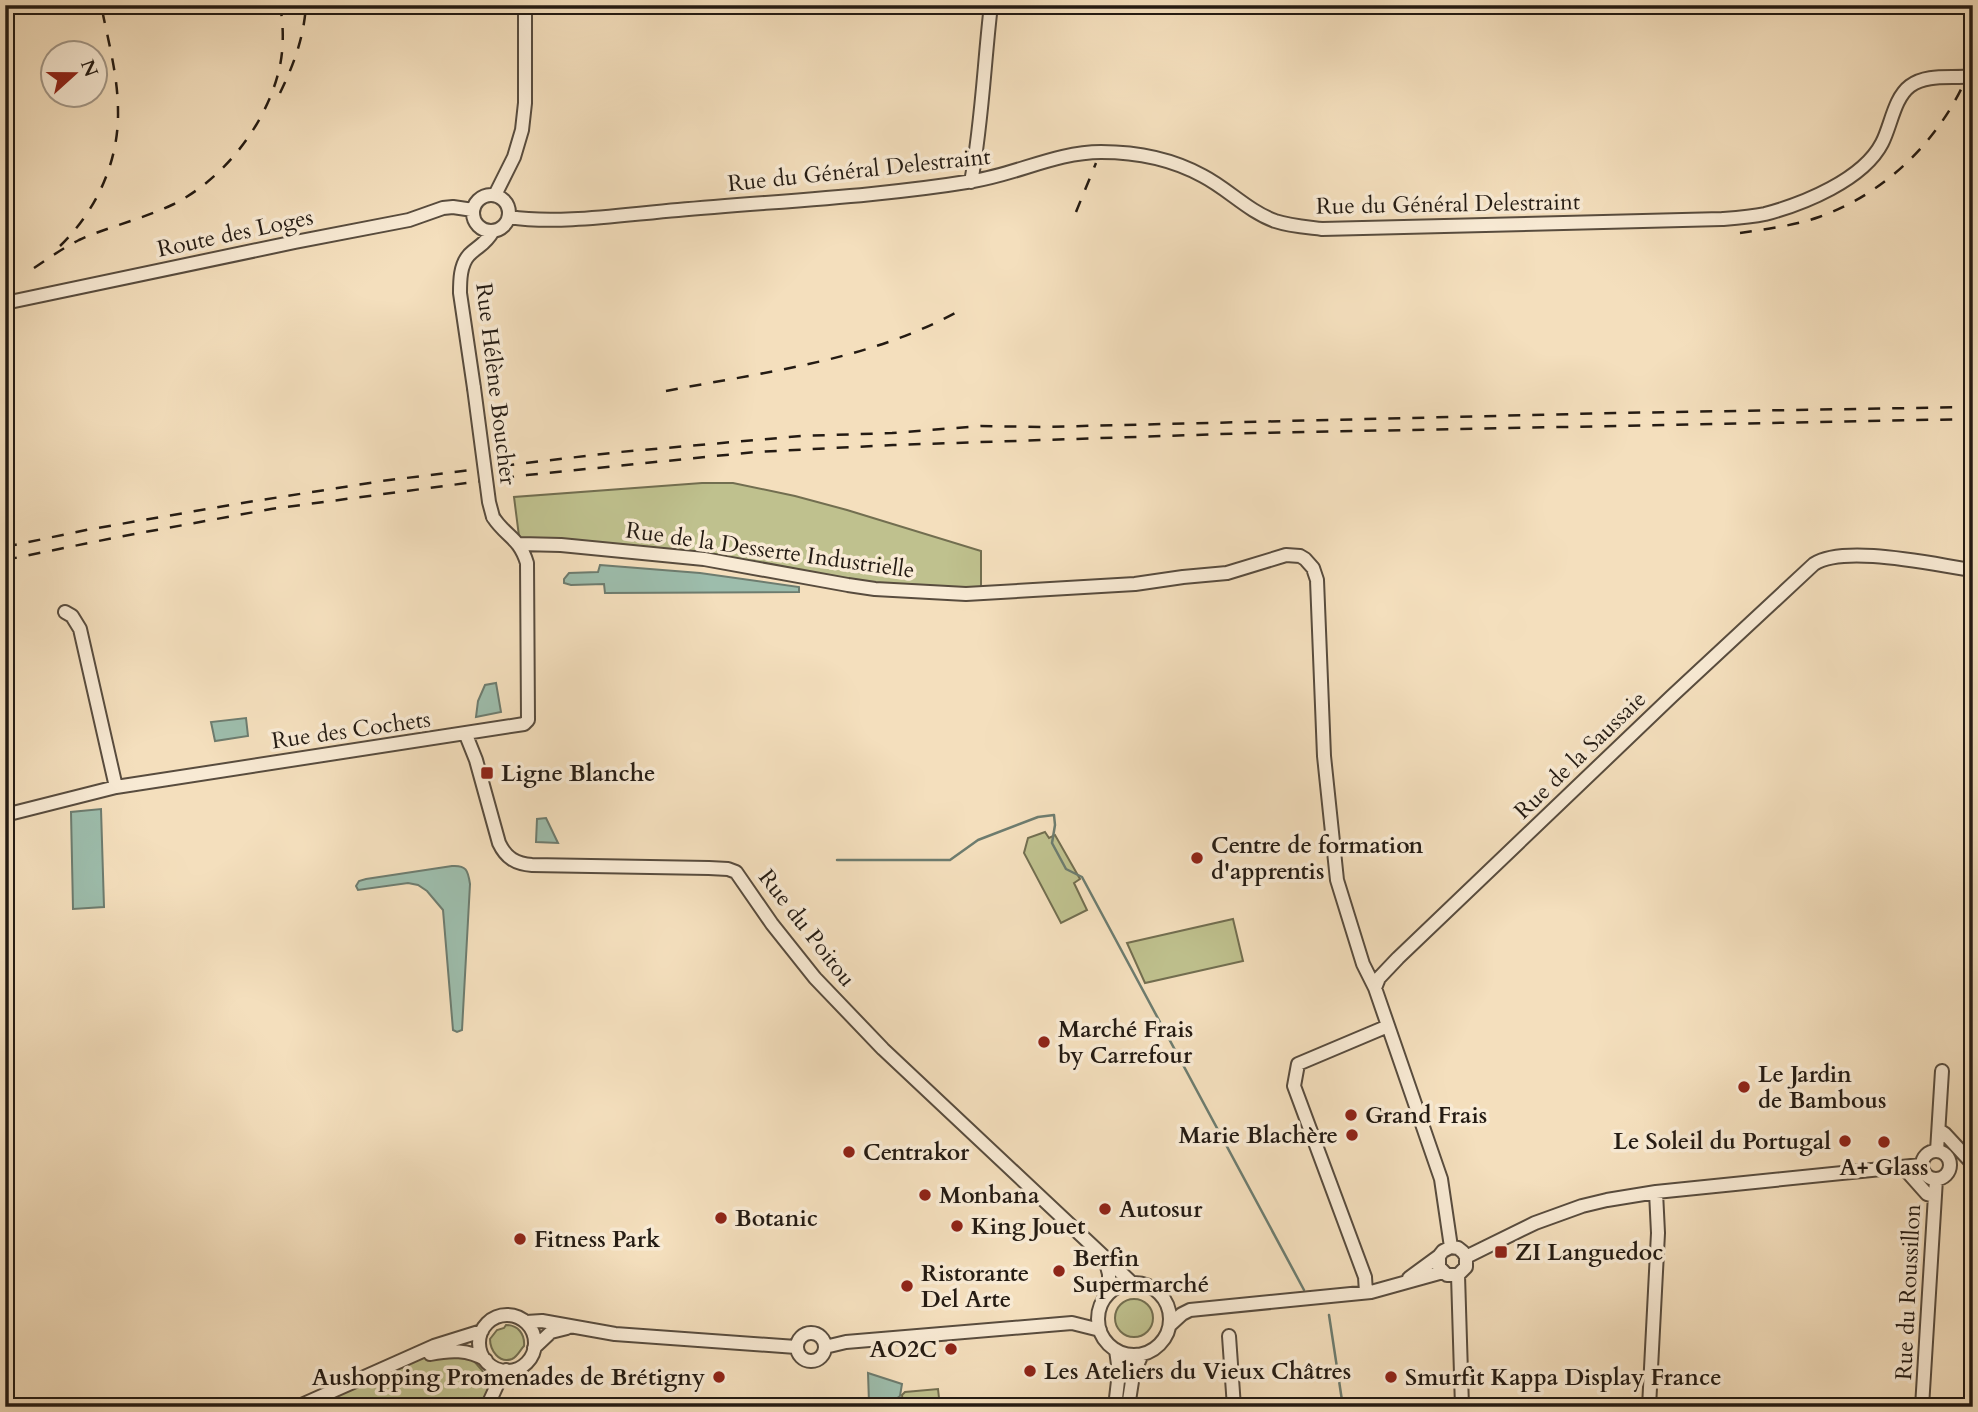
<svg xmlns="http://www.w3.org/2000/svg" width="1978" height="1412" font-family="Cardo,serif">
<style>
.green{fill:#bfc18e;stroke:#726e50;stroke-width:2}
.water{fill:#9dbdac;stroke:#6d7c6f;stroke-width:2}
.lines{fill:none;stroke-linecap:round;stroke-linejoin:round}
.stream{stroke:#6d7c6f;stroke-width:2.5}
.minor-casing{stroke:#584c3e;stroke-width:16}
.minor{stroke:#f8ead4;stroke-width:12}
.rail{stroke:#241b13;stroke-width:2.5;stroke-dasharray:12 12;stroke-linecap:butt}
.minor-bridge-casing{stroke:#584c3e;stroke-width:16;stroke-linecap:butt}
.minor-bridge{stroke:#f8ead4;stroke-width:12}
.poi-dot{fill:#8f2418;stroke:#f8ead4;stroke-width:2.5}
.labels{text-anchor:middle;dominant-baseline:central;stroke-width:7;stroke-linejoin:round;paint-order:stroke}
.street-label{font-size:23px;fill:#241b13;stroke:#f8ead4}
.poi-label{font-size:23px;font-weight:bold;fill:#241b13;stroke:#f8ead4;text-anchor:start}
</style>
<rect width="100%" height="100%" fill="#f4dfbd"/>
<filter id="stains"><feTurbulence type="fractalNoise" baseFrequency=".00286" numOctaves="4"/><feColorMatrix values="0 0 0 0 .2 0 0 0 0 .09 0 0 0 0 .02 0 0 0 .5 -.17"/></filter>
<radialGradient id="worn" r=".72"><stop offset=".6" stop-color="#630" stop-opacity="0"/><stop offset="1" stop-color="#630" stop-opacity=".3"/></radialGradient>
<path class="green" d="M 702,483 L 733,483 L 795,496 L 847,510 L 981,551 L 981,594 L 875,590 L 703,559 L 520,544 L 514,497 Z
M 1045,832 L 1049,838 L 1055,835 L 1080,879 L 1074,883 L 1087,910 L 1061,923 L 1024,853 L 1028,838 Z
M 1233,919 L 1243,961 L 1145,983 L 1127,943 Z
M1115 1318a19 19 0 1 1 38 0a19 19 0 1 1-38 0Z
M 506,1325 C 518,1325 525,1334 524,1346 C 520,1350 518,1356 512,1359 C 499,1364 490,1350 490,1339 L 497,1330 L 504,1328 Z
M 436,1354 L 468,1354 L 492,1382 L 484,1407 L 302,1407 L 409,1360 Z
M 938,1389 L 940,1407 L 903,1407 L 902,1395 L 905,1392 Z"/>
<path class="water" d="M 600,565 L 700,573 L 799,587 L 799,592 L 605,593 L 604,584 L 571,585 L 564,583 L 564,579 L 569,573 L 598,572 Z
M 496,683 L 501,712 L 476,717 L 478,701 L 485,685 Z
M 246,718 L 248,736 L 215,741 L 211,722 Z
M 101,809 L 104,907 L 73,909 L 71,812 Z
M 546,818 L 558,843 L 536,842 L 537,819 Z
M 452,866 C 466,865 468,870 470,884 L 462,1030 L 457,1032 L 453,1030 L 443,910 L 427,891 L 418,885 L 408,883 L 358,890 L 356,886 L 359,881 L 366,879 Z
M 868,1373 L 902,1384 L 900,1396 L 892,1402 L 869,1403 Z"/>
<g class="lines">
<path class="stream" d="M 837,860 L 950,860 L 978,840 L 1038,817 L 1054,815 L 1055,825 L 1052,843 L 1066,869 L 1082,877 L 1304,1290
M 1329,1315 L 1343,1407"/>
<defs>
<path id="minor" d="M 971,182 C 982,124 984,64 991,5
M473 213a18 18 0 1 1 36 0a18 18 0 1 1-36 0Z
M 495,195 L 514,157 L 522,130 L 525,103 L 525,5
M 509,217 C 559,225 627,214 678,210 C 776,201 876,197 973,181 C 1017,174 1057,152 1101,152 C 1137,152 1172,159 1203,176 C 1228,189 1248,211 1275,221 C 1290,226 1306,227 1322,229 L 1722,219 C 1736,218 1751,217 1765,214 C 1803,204 1863,180 1882,143 C 1891,126 1894,98 1910,86 C 1928,73 1952,79 1973,76
M 5,303 L 295,242 L 409,220 L 443,208 L 453,207 L 473,210
M 474,388 L 460,293 C 460,281 460,265 469,255 C 479,245 485,245 493,231
M 520,544 L 561,545 L 704,559 L 848,585 L 875,589 L 966,594 L 1135,584 L 1183,577 L 1227,573 L 1286,555 L 1300,556 L 1305,559 L 1313,568 L 1317,580 L 1324,756 L 1337,880 L 1363,964 L 1375,988 L 1441,1179 L 1451,1247
M 65,612 L 72,616 L 80,629 L 116,787
M 466,735 L 476,760 L 499,843 C 506,858 516,864 532,865 L 709,868 L 728,869 L 736,872 L 772,924 L 815,978 L 883,1049 L 1132,1283
M 5,815 L 116,787 L 524,724 L 528,720 L 527,563 C 519,537 506,537 493,517
M 1375,988 L 1379,978 L 1398,958 L 1672,696 L 1814,564 C 1845,544 1935,565 1973,570
M 1939,1130 L 1945,1134 L 1970,1161
M1922 1165a14 14 0 1 1 28 0a14 14 0 1 1-28 0Z
M 1937,1151 L 1942,1071
M 1903,1167 L 1927,1194 L 1934,1196
M 1466,1257 L 1535,1223 L 1582,1206 L 1607,1200 L 1656,1192 L 1921,1165
M 1105,1259 L 1109,1274 L 1109,1293
M 1458,1275 L 1462,1407
M 1409,1278 L 1439,1256 L 1443,1251 L 1451,1247 L 1458,1248 L 1463,1252 L 1466,1257 L 1466,1267 L 1458,1275 L 1447,1275 L 1439,1267 L 1439,1256
M1098 1319a36 36 0 1 1 72 0a36 36 0 1 1-72 0Z
M 1366,1292 L 1365,1277 L 1294,1086 L 1298,1064 L 1388,1026
M479 1343a28 28 0 1 1 56 0a28 28 0 1 1-56 0Z
M 526,1322 L 542,1321 L 615,1334 L 796,1347
M 1170,1325 L 1182,1314 L 1190,1310 L 1371,1292 L 1443,1272
M797 1347a14 14 0 1 1 28 0a14 14 0 1 1-28 0Z
M 1229,1336 L 1234,1407
M 825,1347 L 846,1342 L 1072,1323 L 1100,1330
M 534,1348 L 551,1332 L 567,1328
M 430,1354 C 450,1350 468,1349 486,1360
M 297,1407 L 434,1346 L 482,1331
M 487,1407 L 498,1383 L 506,1370
M 1115,1407 L 1119,1372 L 1116,1350
M 1128,1407 L 1133,1375 L 1142,1354
M 1649,1407 L 1658,1233 L 1656,1192
M 1922,1407 L 1936,1179"/>
</defs>
<use href="#minor" class="minor-casing"/>
<use href="#minor" class="minor"/>
<path class="rail" d="M 280,93 C 294,64 304,37 306,5
M 1076,212 L 1096,163
M 1740,233 C 1766,229 1793,226 1819,217 C 1890,192 1948,132 1973,61
M 60,246 C 96,211 119,162 118,111 C 118,76 108,40 101,5
M 34,268 C 49,258 63,248 79,240 C 110,226 143,219 174,204 C 223,179 264,127 278,74 C 284,52 284,28 280,5
M 666,391 C 764,372 866,361 955,313
M 5,547 L 86,530 L 236,504 L 382,481 L 534,462 L 620,452 L 801,436 L 892,433 L 981,426 L 1041,427 L 1615,413 L 1973,407
M 5,560 L 118,537 L 271,509 L 527,475 L 755,452 L 893,445 L 1254,433 L 1973,419"/>
<defs>
<path id="minor-bridge" d="M 474,388 L 489,502 L 493,517"/>
</defs>
<use href="#minor-bridge" class="minor-bridge-casing"/>
<use href="#minor-bridge" class="minor-bridge"/>
</g>
<g class="poi-dot">
<rect x="480" y="766" width="14" height="14" rx="3.5"/>
<circle cx="1197" cy="858" r="7"/>
<circle cx="1044" cy="1042" r="7"/>
<circle cx="1744" cy="1087" r="7"/>
<circle cx="1351" cy="1115" r="7"/>
<circle cx="1352" cy="1135" r="7"/>
<circle cx="1845" cy="1141" r="7"/>
<circle cx="1884" cy="1142" r="7"/>
<circle cx="849" cy="1152" r="7"/>
<circle cx="925" cy="1195" r="7"/>
<circle cx="1105" cy="1209" r="7"/>
<circle cx="721" cy="1218" r="7"/>
<circle cx="957" cy="1226" r="7"/>
<circle cx="520" cy="1239" r="7"/>
<rect x="1494" y="1245" width="14" height="14" rx="3.5"/>
<circle cx="1059" cy="1271" r="7"/>
<circle cx="907" cy="1286" r="7"/>
<circle cx="951" cy="1349" r="7"/>
<circle cx="1030" cy="1371" r="7"/>
<circle cx="719" cy="1377" r="7"/>
<circle cx="1391" cy="1377" r="7"/>
</g>
<g class="labels">
<g class="street-label">
<text transform="translate(859 170) rotate(-6)">Rue du Général Delestraint</text>
<text transform="translate(1448 204) rotate(-1)">Rue du Général Delestraint</text>
<text transform="translate(235 233) rotate(-12)">Route des Loges</text>
<text transform="translate(496 384) rotate(83)">Rue Hélène Boucher</text>
<text transform="translate(770 550) rotate(8)">Rue de la Desserte Industrielle</text>
<text transform="translate(351 730) rotate(-8)">Rue des Cochets</text>
<text transform="translate(1580 755) rotate(-44)">Rue de la Saussaie</text>
<text transform="translate(807 928) rotate(52)">Rue du Poitou</text>
<text transform="translate(1908 1292) rotate(-87)">Rue du Roussillon</text>
</g>
<g class="poi-label">
<text x="501" y="773">Ligne Blanche</text>
<text x="1211" y="845">Centre de formation<tspan x="1211" dy="26">d'apprentis</tspan></text>
<text x="1058" y="1029">Marché Frais<tspan x="1058" dy="26">by Carrefour</tspan></text>
<text x="1758" y="1074">Le Jardin<tspan x="1758" dy="26">de Bambous</tspan></text>
<text x="1365" y="1115">Grand Frais</text>
<text x="1338" y="1135" text-anchor="end">Marie Blachère</text>
<text x="1831" y="1141" text-anchor="end">Le Soleil du Portugal</text>
<text x="863" y="1152">Centrakor</text>
<text x="1884" y="1167" text-anchor="middle">A+ Glass</text>
<text x="939" y="1195">Monbana</text>
<text x="1119" y="1209">Autosur</text>
<text x="735" y="1218">Botanic</text>
<text x="971" y="1226">King Jouet</text>
<text x="534" y="1239">Fitness Park</text>
<text x="1515" y="1252">ZI Languedoc</text>
<text x="1073" y="1258">Berfin<tspan x="1073" dy="26">Supermarché</tspan></text>
<text x="921" y="1273">Ristorante<tspan x="921" dy="26">Del Arte</tspan></text>
<text x="937" y="1349" text-anchor="end">AO2C</text>
<text x="1044" y="1371">Les Ateliers du Vieux Châtres</text>
<text x="705" y="1377" text-anchor="end">Aushopping Promenades de Brétigny</text>
<text x="1405" y="1377">Smurfit Kappa Display France</text>
</g>
</g>
<rect width="1978" height="1412" fill="none" stroke="#f4dfbd" stroke-width="28"/>
<rect x="7" y="7" width="1964" height="1398" fill="none" stroke="#241b13" stroke-width="3.5"/>
<rect x="14" y="14" width="1950" height="1384" fill="none" stroke="#241b13" stroke-width="2"/>
<g transform="translate(74 74) rotate(69)"><circle r="33" fill="#f8ead4" stroke="#a39787" stroke-width="2"/>
<path d="M0-5L12 26L0 18L-12 26Z" fill="#8f2418"/>
<text y="-10" font-size="19" font-weight="bold" text-anchor="middle" fill="#241b13">N</text>
</g>
<rect width="100%" height="100%" filter="url(#stains)"/>
<rect width="100%" height="100%" fill="url(#worn)"/>
</svg>
